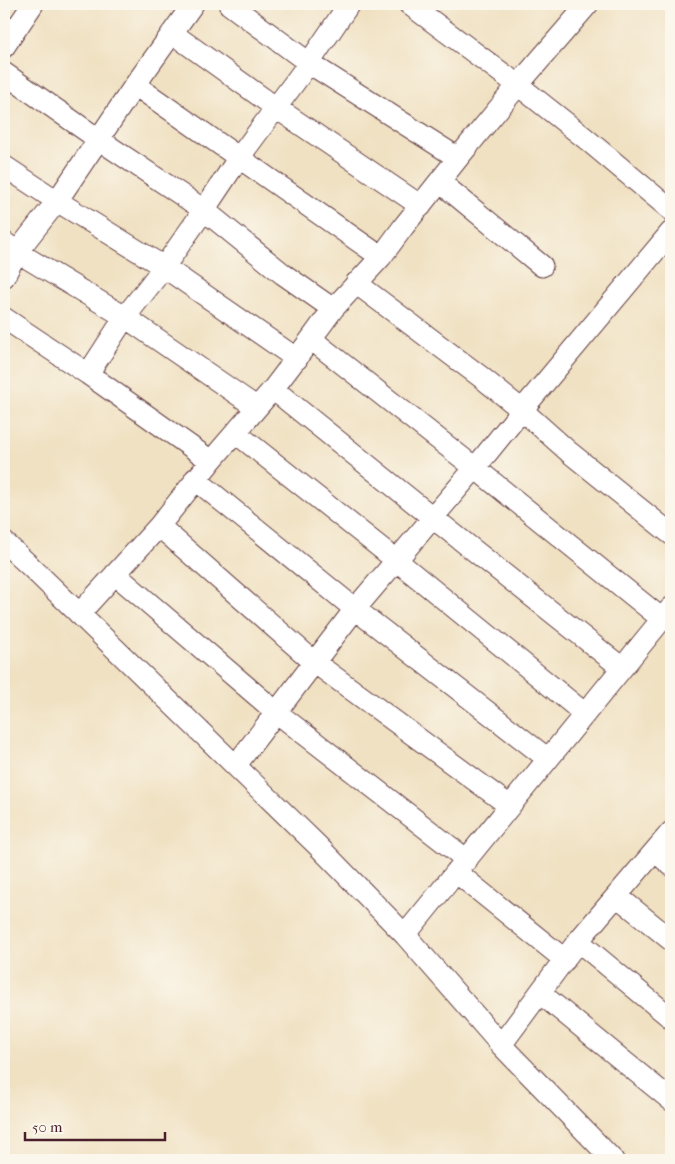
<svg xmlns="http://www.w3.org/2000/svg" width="675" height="1164" font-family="'IM FELL French Canon',serif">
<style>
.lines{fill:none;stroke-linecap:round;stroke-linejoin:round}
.minor-casing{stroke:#633c42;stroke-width:23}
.minor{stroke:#fff;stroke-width:21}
</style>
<rect width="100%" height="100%" fill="#fbf7ec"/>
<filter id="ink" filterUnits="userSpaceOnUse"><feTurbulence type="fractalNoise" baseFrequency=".02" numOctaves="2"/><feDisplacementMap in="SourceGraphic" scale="10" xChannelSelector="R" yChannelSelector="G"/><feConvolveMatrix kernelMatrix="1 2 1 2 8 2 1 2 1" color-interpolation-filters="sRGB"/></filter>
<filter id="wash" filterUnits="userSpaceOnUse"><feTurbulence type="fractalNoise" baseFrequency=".0096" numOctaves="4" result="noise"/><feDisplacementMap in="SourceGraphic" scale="20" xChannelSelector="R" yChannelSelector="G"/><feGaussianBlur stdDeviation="1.12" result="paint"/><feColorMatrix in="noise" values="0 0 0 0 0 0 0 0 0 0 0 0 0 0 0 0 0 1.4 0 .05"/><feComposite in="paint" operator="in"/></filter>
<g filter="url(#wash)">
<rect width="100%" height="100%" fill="#f0e1c2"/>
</g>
<g filter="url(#ink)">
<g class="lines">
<defs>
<path id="minor" d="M 229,4 L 309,63 L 458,158
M 409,4 L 518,85 L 585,138 L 671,210
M 172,33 L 275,107 L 421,206
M 4,47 L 33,4
M 4,73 L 98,139 L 204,210 L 283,274 L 333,309
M 135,85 L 381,257
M 4,166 L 57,201 L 164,267 L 297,359
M 440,182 L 542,266
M 4,242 L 17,252 L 125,317 L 256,407
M 4,277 L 17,252 L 57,201 L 135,85 L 193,4
M 356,283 L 481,377 L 522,410 L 569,452 L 671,534
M 4,318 L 88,374 L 211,461
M 311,339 L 475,468 L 662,619
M 88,374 L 125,317 L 164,267 L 204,210 L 238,159 L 309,63 L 349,4
M 273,389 L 432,517 L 622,668
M 236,433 L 396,560 L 585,714
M 195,479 L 355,609 L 548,759
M 159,526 L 314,662 L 510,806
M 4,542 L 30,566 L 318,846 L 405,935 L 501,1045 L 613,1160
M 115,574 L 276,712 L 467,860
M 79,614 L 159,526 L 211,461 L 273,389 L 311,339 L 333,309 L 381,257 L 404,226 L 458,158 L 518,85 L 588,4
M 236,765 L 355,609 L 475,468 L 522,410 L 671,232
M 655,851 L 671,865
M 456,872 L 565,960
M 617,896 L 671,940
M 405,935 L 671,608
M 578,941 L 671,1018
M 540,993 L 671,1100
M 501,1045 L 578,941 L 671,832"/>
</defs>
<use href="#minor" class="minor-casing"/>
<use href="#minor" class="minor"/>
</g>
</g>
<rect width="675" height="1164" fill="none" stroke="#fbf7ec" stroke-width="20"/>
<path d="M25 1132v8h140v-8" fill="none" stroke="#4a1f2b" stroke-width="2.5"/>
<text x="32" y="1132" font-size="15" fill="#4a1f2b" stroke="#fbf7ec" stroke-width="4" paint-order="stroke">50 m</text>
</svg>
